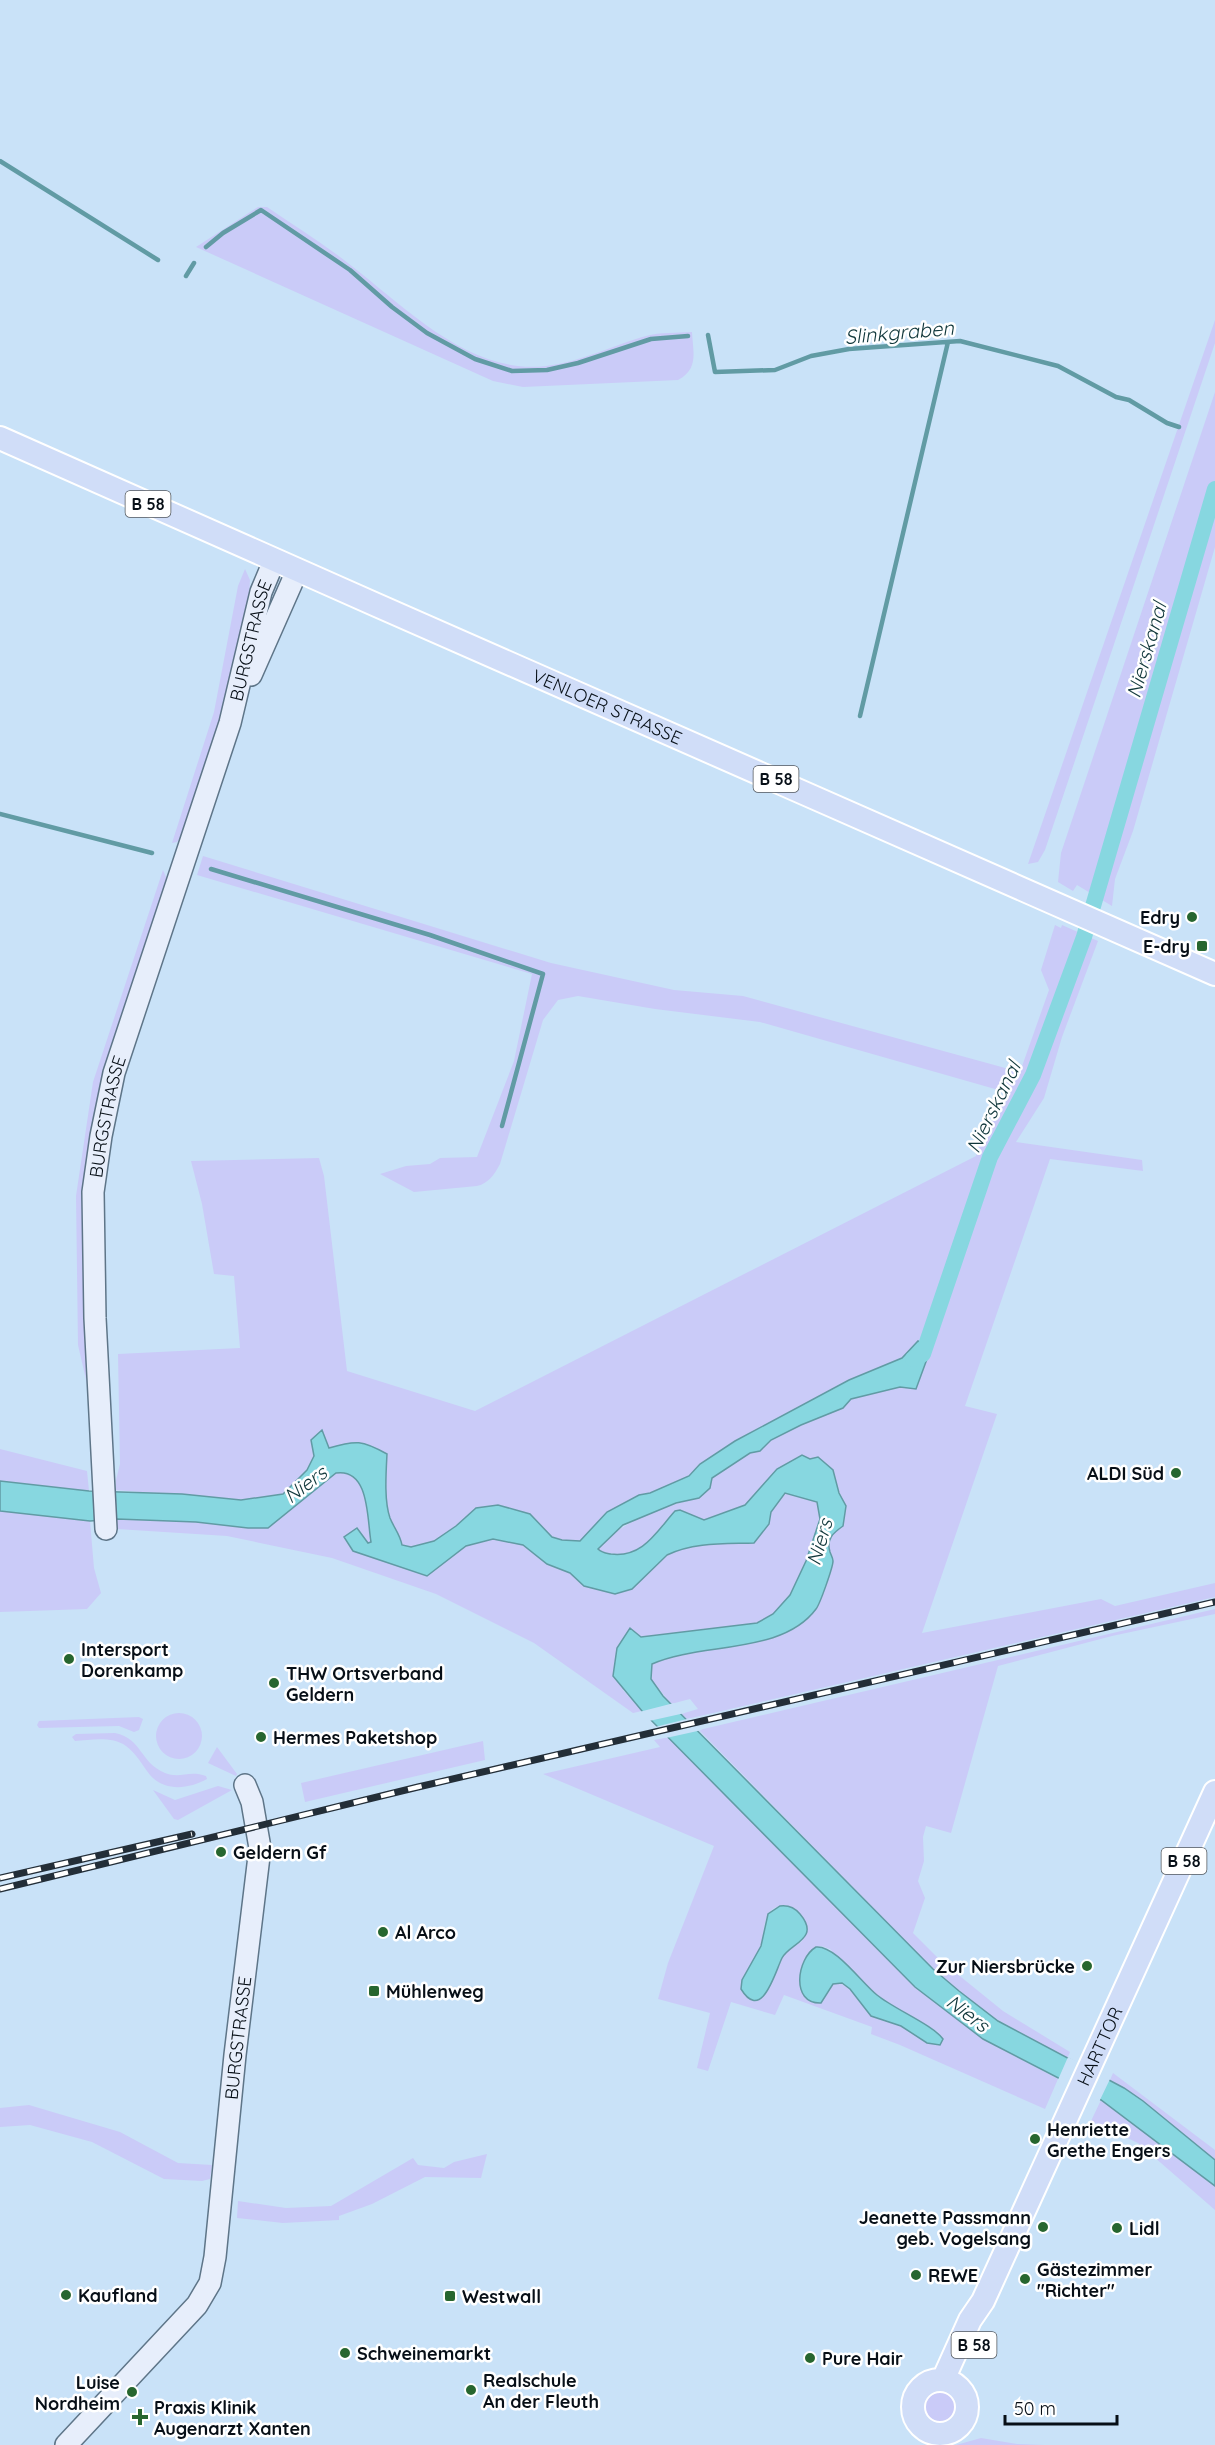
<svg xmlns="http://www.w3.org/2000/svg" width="1215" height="2445" font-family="Quicksand,sans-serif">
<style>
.green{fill:#cacbf8;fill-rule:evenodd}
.water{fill:#87d7e0;stroke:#619ba4;stroke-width:1.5}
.pier{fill:#c9e2f8}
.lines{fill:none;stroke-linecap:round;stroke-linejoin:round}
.stream{stroke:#619ba4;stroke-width:4.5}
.canal{stroke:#87d7e0;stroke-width:16}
.secondary-casing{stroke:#5e7588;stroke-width:24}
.primary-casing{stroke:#fff;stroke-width:26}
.secondary{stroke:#e7eefb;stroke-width:21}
.primary{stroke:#d0ddf8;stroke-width:22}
.rail-casing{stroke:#232e38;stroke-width:7}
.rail{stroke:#fff;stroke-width:4.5;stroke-dasharray:14;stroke-linecap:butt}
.poi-dot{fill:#27662f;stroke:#fff;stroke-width:2}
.labels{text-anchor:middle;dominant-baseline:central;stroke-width:5;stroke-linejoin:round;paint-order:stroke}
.shield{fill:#fff;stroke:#51575d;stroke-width:1.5}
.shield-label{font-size:16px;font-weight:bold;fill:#070f17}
.street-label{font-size:18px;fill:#070f17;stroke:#fff}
.poi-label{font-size:18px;font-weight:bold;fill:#070f17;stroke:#fff;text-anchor:start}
.water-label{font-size:20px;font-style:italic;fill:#10373b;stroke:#fff}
</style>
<rect width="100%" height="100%" fill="#c9e2f8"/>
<path class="green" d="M 258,207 L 267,207 C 296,227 326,245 353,267 C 407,309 471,375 546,366 C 581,362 613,345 646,336 C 660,332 677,333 692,332 C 693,352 699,369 678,380 L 523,387 L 493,381 L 196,247 Z
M 1215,320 L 1215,343 L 1045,850 L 1038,862 L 1028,864 Z
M 1215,392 L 1215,547 L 1133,831 L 1115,879 L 1112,906 L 1077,885 L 1073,891 L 1058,882 L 1061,853 Z
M 245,569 L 250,580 L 249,596 L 222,717 L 183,833 L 177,842 L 172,843 L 214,712 L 238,586 Z
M 203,856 L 551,963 L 674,990 L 743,996 L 1020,1072 L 1049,990 L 1041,970 L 1055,925 L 1061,928 L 1062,925 L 1098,941 L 1062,1037 L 1044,1098 L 1016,1142 L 1142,1160 L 1143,1171 L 1050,1159 L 965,1406 L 997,1414 L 922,1633 L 1101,1599 L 1115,1606 L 1215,1583 L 1215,1597 L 687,1719 L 681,1714 L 698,1709 L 690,1699 L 671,1704 L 651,1679 L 652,1664 L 671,1655 L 771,1639 L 833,1561 C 826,1542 826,1538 843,1526 L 846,1506 L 839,1494 L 833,1470 L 802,1455 L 777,1469 L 745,1505 L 703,1520 L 680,1510 L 637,1552 L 623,1555 L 601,1552 L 598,1549 C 623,1520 662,1506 699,1498 L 712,1478 L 750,1453 L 760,1451 L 771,1440 L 801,1425 L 843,1408 L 851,1399 L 900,1387 L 902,1358 L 849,1380 L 735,1441 L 700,1465 L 689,1476 L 650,1493 L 639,1495 L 607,1512 L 580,1541 L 562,1540 L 552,1537 L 530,1514 L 498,1505 L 476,1508 L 456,1526 L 434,1541 L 411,1547 L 402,1545 C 400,1534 394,1529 390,1518 C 384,1501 386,1473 387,1454 L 314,1456 L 307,1470 L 283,1494 L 241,1500 L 116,1490 L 116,1480 L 120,1464 L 118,1354 L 240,1348 L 234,1276 L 214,1274 L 202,1204 L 191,1161 L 319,1158 L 324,1176 L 347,1371 L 475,1411 L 976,1156 L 982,1138 L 1009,1093 L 760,1022 L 655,1009 L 578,996 L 558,1000 L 543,1020 L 500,1164 C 494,1175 489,1183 477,1186 L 414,1192 L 380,1174 L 406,1166 L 430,1164 L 440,1158 L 477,1157 L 514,1061 L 532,974 L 197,875 Z
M 163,870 L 166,877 L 166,886 L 100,1083 L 84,1192 L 89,1384 L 87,1384 L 78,1345 L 76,1196 L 93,1082 Z
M 0,1449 L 87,1471 L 89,1491 L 0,1481 Z
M 343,1472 L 358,1480 L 365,1494 L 371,1542 L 368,1543 L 357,1529 L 344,1537 L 427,1576 L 466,1546 L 493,1539 L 523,1545 L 547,1564 L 570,1573 L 584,1586 L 632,1589 L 667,1555 C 694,1542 725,1544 754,1543 L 769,1524 L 771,1512 L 785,1492 L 817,1502 L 820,1519 L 806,1561 L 790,1595 L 773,1614 L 758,1623 L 640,1637 L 630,1629 L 623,1690 L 642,1711 L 633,1713 L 534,1643 L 436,1594 L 332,1558 L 227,1536 L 117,1529 L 117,1519 L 196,1522 L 248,1528 L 268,1528 L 336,1473 Z
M 0,1511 L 90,1521 L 94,1568 L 101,1593 L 87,1609 L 0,1612 Z
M 1215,1609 L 1215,1614 L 1112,1636 L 998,1666 L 951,1833 L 926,1826 L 923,1837 L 924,1861 L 918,1881 L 925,1898 L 913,1933 L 940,1960 L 1003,2011 L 1070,2052 L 1067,2059 L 986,2013 L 933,1969 L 699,1730 Z
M156 1736a23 23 0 1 1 46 0a23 23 0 1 1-46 0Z
M 139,1717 L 143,1719 L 139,1730 L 134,1732 L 119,1726 L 39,1728 L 37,1725 L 39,1721 Z
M 115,1733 C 143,1739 139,1762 165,1773 C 180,1779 189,1770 206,1776 L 207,1779 C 189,1789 165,1792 150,1775 C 143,1766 136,1753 126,1746 C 112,1736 91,1740 75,1741 L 72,1737 L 76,1734 Z
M 670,1737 L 915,1987 L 983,2039 L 1058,2079 L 1045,2109 L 900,2045 L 871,2034 L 872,2027 L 784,1995 L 775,2015 L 731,2002 L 708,2071 L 697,2068 L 710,2013 L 658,1999 L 668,1963 L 714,1846 L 543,1774 L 660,1747 L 654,1740 ZM 784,1905 C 801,1908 804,1920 806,1935 L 801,1942 L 786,1952 L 782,1958 L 766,1994 L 761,1998 L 742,1980 C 747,1969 756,1958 761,1946 C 766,1929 761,1908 784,1905 ZM 821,1946 L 830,1949 L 855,1976 L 888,2004 L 938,2032 L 922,2040 L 901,2026 L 871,2016 L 850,1989 L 838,1982 L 833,1984 L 829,1992 L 818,2003 C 789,1999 798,1952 821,1946 Z
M 483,1741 L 485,1760 L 305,1802 L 301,1783 Z
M 217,1747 L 237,1774 L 236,1776 L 208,1763 Z
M 218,1786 L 232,1790 L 178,1820 L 174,1819 L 153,1790 L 175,1800 Z
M 1113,2073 L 1215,2150 L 1215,2160 L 1143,2101 L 1110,2080 Z
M 1101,2100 L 1215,2186 L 1215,2210 L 1138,2143 L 1091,2121 Z
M 29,2105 L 120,2132 L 178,2163 L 212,2165 L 210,2179 L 202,2181 L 164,2179 L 92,2142 L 30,2125 L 0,2127 L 0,2108 Z
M 487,2154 L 481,2178 L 425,2177 L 372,2204 L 339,2216 L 339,2220 L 283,2223 L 237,2218 L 238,2201 L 286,2208 L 331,2206 L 413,2158 L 418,2165 L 444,2168 L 454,2162 Z
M922 2406a17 17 0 1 1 34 0a17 17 0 1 1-34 0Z
M 981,2438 L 1017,2444 L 1044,2445 L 956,2445 Z"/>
<path class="water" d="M 918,1341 L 931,1348 L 916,1389 L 900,1387 L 851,1399 L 843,1408 L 801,1425 L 771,1440 L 760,1451 L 750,1453 L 712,1478 L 710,1488 L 699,1498 L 676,1503 L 623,1525 L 598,1549 C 602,1553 605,1553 611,1554 C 643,1558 656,1532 675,1511 L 680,1510 L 704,1520 L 745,1505 L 777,1469 L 802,1455 L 810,1459 L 818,1457 L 833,1470 L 839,1493 L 846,1506 L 843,1526 C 833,1533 826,1539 830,1552 C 831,1555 833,1558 833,1561 C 833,1567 820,1604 816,1609 C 782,1655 701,1642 652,1664 L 651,1679 L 663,1696 L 933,1969 L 959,1991 L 998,2021 L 1124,2088 L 1143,2101 L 1215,2160 L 1215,2186 L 1101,2100 L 983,2039 L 915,1987 L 642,1711 L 613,1676 L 617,1648 L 630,1628 L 641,1637 L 757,1623 L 773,1614 L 790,1595 L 806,1561 L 820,1519 L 817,1502 L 785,1493 L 771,1512 L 769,1524 L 754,1543 C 725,1544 694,1542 667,1555 L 632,1589 L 615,1594 L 584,1586 L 570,1573 L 547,1564 L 523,1545 L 493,1539 L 466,1546 L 427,1576 L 353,1551 L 344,1537 L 357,1528 L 368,1543 L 371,1542 C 367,1520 370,1468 336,1473 L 268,1528 L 248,1528 L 196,1522 L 117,1519 L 90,1521 L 0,1511 L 0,1481 L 89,1491 L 182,1494 L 241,1500 L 283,1494 L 307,1470 L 314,1456 L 311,1440 L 322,1430 L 329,1448 C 356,1440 362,1440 387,1454 C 386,1473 384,1501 390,1518 C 394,1528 400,1534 402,1545 L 411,1547 L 434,1541 L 456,1526 L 476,1508 L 498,1505 L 530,1514 L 552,1537 L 562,1540 L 580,1541 L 607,1512 L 639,1495 L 650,1493 L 689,1476 L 700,1464 L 735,1441 L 849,1380 L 902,1358 Z
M 780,1906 C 788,1905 795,1908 800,1914 C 821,1939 790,1943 782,1958 C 775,1972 762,2023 741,1989 L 742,1980 L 761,1946 L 768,1914 Z
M 816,1947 C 835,1945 861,1982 877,1995 C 894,2009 933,2025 943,2039 L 940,2045 L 927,2043 L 901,2026 L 871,2016 L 850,1989 L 842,1983 L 833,1984 L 821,2003 C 790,2004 797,1958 816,1947 Z"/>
<path class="pier" d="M 674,1703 L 685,1713 L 649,1721 L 639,1712 Z
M 691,1718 L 702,1730 L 666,1738 L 655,1727 Z
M 1068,2057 L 1111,2077 L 1099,2102 L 1057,2082 Z"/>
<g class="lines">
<path class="stream" d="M 0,161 L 158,260
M 206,247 L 223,233 L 261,210 L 350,270 L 392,307 L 427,333 L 475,359 L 512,371 L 547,370 L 578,363 L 651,339 L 688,336
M 186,276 L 194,263
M 708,335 L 715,372 L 775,370 L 811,356 L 849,349 L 960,341 L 1058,366 L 1116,397 L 1129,400 L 1167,423 L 1179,427
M 860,716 L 948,342
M 0,814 L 152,853
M 211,869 L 430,935 L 543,974 L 502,1126"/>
<path class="canal" d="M 913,1359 L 923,1354 L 990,1157 L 1033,1075 L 1084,937 L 1215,489"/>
<defs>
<g id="secondary">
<path d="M 251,675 L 297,571"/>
<path id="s1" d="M 106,1529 L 95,1318 L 93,1192 L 101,1136 L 114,1073 L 230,723 L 261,592 L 274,561"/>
<path id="s2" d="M 66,2445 L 197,2305 L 210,2283 L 215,2257 L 235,2055 L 260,1848 L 252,1802 L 245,1785"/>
</g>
<g id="primary">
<path id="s3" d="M 0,438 C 404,619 811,794 1215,974"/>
<path id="s4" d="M 943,2380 L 970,2320 L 983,2301 L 1215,1792"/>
<circle cx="940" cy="2407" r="27"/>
</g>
</defs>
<use href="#secondary" class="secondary-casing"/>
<use href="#primary" class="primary-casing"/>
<use href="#secondary" class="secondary"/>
<use href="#primary" class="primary"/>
<defs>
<path id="rail" d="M 0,1878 L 192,1834
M 0,1889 L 418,1787 L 1215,1602"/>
</defs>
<use href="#rail" class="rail-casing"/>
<use href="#rail" class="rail"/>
</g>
<g class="poi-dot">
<circle cx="1192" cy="917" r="6"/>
<rect x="1196" y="940" width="12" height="12" rx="3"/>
<circle cx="1176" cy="1473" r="6"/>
<circle cx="69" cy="1659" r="6"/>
<circle cx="274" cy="1683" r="6"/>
<circle cx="261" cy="1737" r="6"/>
<circle cx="221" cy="1852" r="6"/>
<circle cx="383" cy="1932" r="6"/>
<circle cx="1087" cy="1966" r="6"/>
<rect x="368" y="1985" width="12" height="12" rx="3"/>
<circle cx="1035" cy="2139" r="6"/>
<circle cx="1043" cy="2227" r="6"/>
<circle cx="1117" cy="2228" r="6"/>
<circle cx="916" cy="2275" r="6"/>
<circle cx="1025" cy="2279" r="6"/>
<circle cx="66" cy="2295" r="6"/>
<rect x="444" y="2290" width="12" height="12" rx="3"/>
<circle cx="345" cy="2353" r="6"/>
<circle cx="810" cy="2358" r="6"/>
<circle cx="471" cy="2390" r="6"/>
<circle cx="132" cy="2392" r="6"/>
<path d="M137 2408h6v6h6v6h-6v6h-6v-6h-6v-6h6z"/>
</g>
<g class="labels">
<g class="shield">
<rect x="125.5" y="491" width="45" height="26" rx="4.5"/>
<rect x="753.5" y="766" width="45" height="26" rx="4.5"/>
<rect x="1161.5" y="1848" width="45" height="26" rx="4.5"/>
<rect x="951.5" y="2332" width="45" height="26" rx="4.5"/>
</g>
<g class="shield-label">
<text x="148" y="504">B 58</text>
<text x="776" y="779">B 58</text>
<text x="1184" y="1861">B 58</text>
<text x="974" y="2345">B 58</text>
</g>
<g class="street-label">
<text stroke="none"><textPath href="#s1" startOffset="912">BURGSTRASSE</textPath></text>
<text stroke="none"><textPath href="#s3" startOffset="664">VENLOER STRASSE</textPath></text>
<text stroke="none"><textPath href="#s1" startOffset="414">BURGSTRASSE</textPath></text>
<text stroke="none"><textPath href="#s2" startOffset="464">BURGSTRASSE</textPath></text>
<text stroke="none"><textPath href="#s4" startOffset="369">HARTTOR</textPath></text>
</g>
<g class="poi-label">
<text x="1180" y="917" text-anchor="end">Edry</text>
<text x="1190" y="946" text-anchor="end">E-dry</text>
<text x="1164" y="1473" text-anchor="end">ALDI Süd</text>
<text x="81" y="1649">Intersport<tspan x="81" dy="21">Dorenkamp</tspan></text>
<text x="286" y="1673">THW Ortsverband<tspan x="286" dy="21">Geldern</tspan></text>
<text x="273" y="1737">Hermes Paketshop</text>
<text x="233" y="1852">Geldern Gf</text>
<text x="395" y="1932">Al Arco</text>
<text x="1075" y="1966" text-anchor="end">Zur Niersbrücke</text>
<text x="386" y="1991">Mühlenweg</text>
<text x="1047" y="2129">Henriette<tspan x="1047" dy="21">Grethe Engers</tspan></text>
<text x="1031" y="2217" text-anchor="end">Jeanette Passmann<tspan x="1031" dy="21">geb. Vogelsang</tspan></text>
<text x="1129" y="2228">Lidl</text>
<text x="1037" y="2269">Gästezimmer<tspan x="1037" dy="21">"Richter"</tspan></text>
<text x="928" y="2275">REWE</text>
<text x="78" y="2295">Kaufland</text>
<text x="462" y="2296">Westwall</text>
<text x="357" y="2353">Schweinemarkt</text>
<text x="822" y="2358">Pure Hair</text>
<text x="483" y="2380">Realschule<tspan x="483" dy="21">An der Fleuth</tspan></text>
<text x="120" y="2382" text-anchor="end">Luise<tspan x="120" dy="21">Nordheim</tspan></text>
<text x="154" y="2407">Praxis Klinik<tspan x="154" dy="21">Augenarzt Xanten</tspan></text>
</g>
<g class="water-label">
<text transform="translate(899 332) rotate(-5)">Slinkgraben</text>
<text transform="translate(1146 650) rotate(-74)">Nierskanal</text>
<text transform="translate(993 1107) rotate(-64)">Nierskanal</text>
<text transform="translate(305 1484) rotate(-37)">Niers</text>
<text transform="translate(819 1542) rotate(-74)">Niers</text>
<text transform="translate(968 2013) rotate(37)">Niers</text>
</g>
</g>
<path d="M1005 2415v9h112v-9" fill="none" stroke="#070f17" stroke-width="3"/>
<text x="1014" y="2415" font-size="18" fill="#070f17" stroke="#ffffff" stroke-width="4.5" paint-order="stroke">50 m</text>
</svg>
